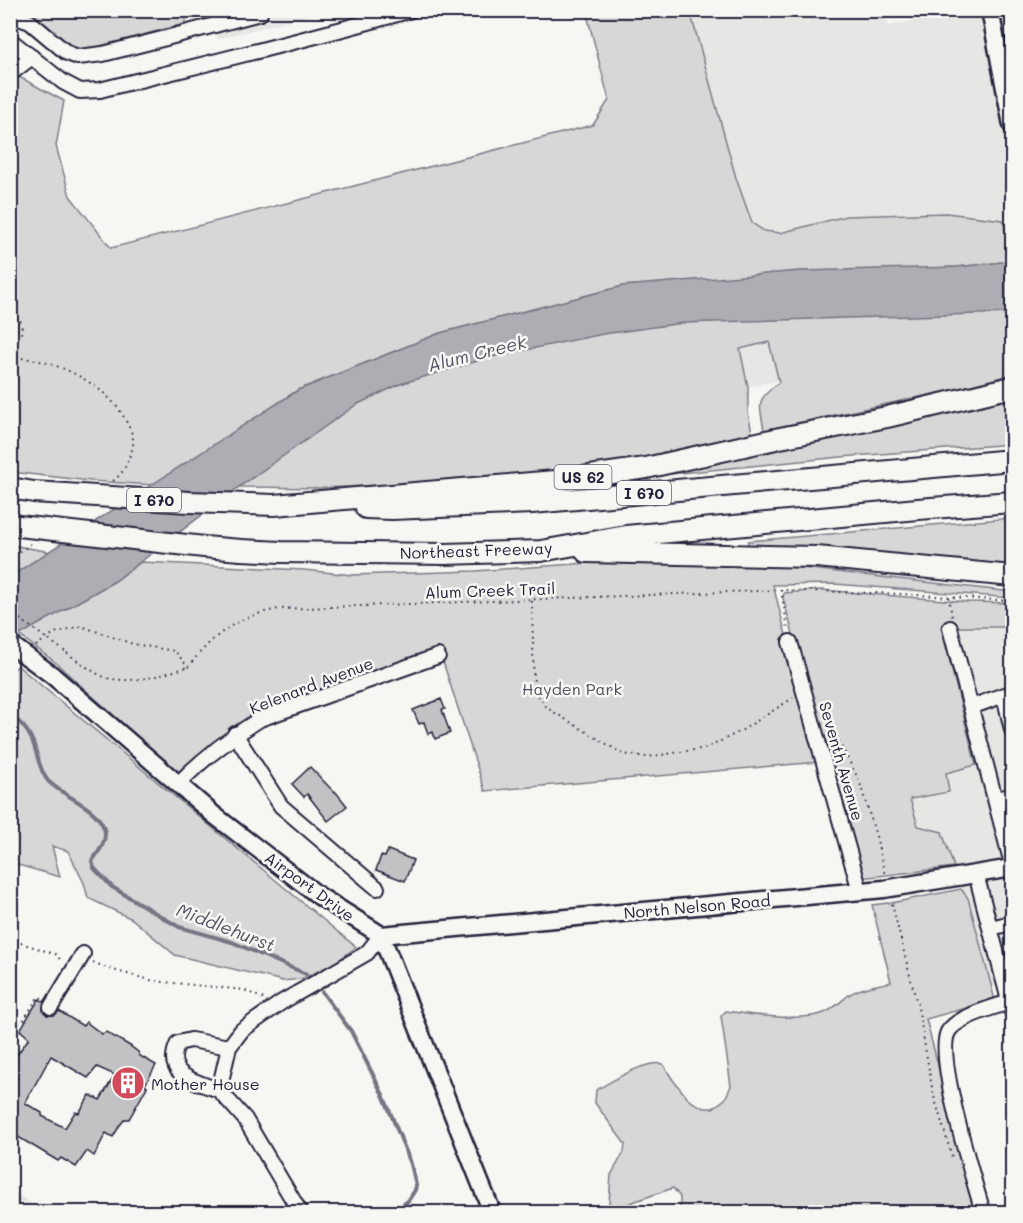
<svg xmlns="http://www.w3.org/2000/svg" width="1023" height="1223" font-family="Mali,sans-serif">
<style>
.built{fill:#e6e6e4}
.green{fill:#d7d7d7;stroke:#7c7c89;stroke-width:1.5}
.water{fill:#adadb3;stroke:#757583;stroke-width:1.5}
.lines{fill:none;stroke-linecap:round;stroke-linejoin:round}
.stream{stroke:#757583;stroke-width:4}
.building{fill:#c2c2c4;stroke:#22223b;stroke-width:1.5;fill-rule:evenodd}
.minor-casing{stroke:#22223b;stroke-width:18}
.major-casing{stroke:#22223b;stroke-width:21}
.highway-casing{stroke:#22223b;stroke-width:24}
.path{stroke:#22223b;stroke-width:2;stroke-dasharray:1.5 4.5;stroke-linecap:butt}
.minor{stroke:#f6f6f2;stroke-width:14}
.major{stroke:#f6f6f2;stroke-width:16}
.highway{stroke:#f6f6f2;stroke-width:20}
.major-bridge-casing{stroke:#22223b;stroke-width:21;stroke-linecap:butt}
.highway-bridge-casing{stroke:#22223b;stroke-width:24;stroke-linecap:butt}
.path-bridge{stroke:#22223b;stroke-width:2;stroke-dasharray:1.5 4.5;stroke-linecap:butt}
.major-bridge{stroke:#f6f6f2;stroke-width:16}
.highway-bridge{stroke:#f6f6f2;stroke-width:20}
.labels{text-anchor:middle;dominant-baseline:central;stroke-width:5;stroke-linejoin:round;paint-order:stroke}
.shield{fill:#f6f6f2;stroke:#626272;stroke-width:1.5}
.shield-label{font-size:15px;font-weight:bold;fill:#22223b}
.street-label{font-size:16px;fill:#22223b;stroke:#f6f6f2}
.park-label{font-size:16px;fill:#4f4f62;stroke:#f6f6f2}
.poi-label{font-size:16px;fill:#22223b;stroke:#f6f6f2;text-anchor:start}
.water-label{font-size:18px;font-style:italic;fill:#535365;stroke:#f6f6f2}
</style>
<rect width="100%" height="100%" fill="#f6f6f2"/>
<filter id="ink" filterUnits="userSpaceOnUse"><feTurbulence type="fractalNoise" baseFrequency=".0167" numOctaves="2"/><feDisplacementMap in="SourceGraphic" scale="12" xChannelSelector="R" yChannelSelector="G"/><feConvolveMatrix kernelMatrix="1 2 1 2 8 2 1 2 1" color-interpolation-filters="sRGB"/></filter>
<g filter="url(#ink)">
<path class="built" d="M 210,11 L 325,11 L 218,39 Z
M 690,11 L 884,11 L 889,26 L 957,11 L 1006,11 L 1012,39 L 1012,219 L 1003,220 L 946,213 L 846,216 L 780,233 L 764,231 L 752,223 L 736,178 Z
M 775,341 L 783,380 L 748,387 L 740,349 Z
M 941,626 L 1012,627 L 1012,981 L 992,987 L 968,898 L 961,889 L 942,832 L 918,826 L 910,798 L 949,792 L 945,773 L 976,765 Z
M 10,1190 L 11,1190 L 44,1212 L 11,1212 Z"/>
<path class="green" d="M 185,10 L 187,17 L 184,24 L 85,50 L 75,48 L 22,11 Z
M 586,11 L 690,11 L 736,178 L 752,223 L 764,231 L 780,233 L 846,216 L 946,213 L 1003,220 L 1012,261 L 957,267 L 623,286 L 440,333 L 298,390 L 153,485 L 91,481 L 11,472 L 10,72 L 64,101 L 56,146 L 70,196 L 111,248 L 593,125 L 609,100 Z
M 1012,293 L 1012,374 L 957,389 L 764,430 C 759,401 756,401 779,382 L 769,342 L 740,349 L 748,387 L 748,412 L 752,433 L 635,459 L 544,473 L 412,484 L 321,488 L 239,487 L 255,476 L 351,384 L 635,314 Z
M 1012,398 L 1012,444 L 841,457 L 671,474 L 671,469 L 843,436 Z
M 1012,518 L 1012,570 L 747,548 L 748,541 Z
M 11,545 L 51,552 L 11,576 Z
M 630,560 L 767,564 L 1012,592 L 1012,598 L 835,584 L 773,585 L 819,762 L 485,791 L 443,662 L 258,725 L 213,753 L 187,782 L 55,662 L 19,635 L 115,581 L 141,562 L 304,570 L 352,575 L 475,571 Z
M 822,590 L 968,602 L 1012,603 L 1012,627 L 941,627 L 976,765 L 946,773 L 949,792 L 910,799 L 918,826 L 942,832 L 954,867 L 861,878 L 783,598 L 784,593 Z
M 18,666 L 356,947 L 334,964 L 301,979 L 283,981 L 175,955 L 132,919 L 88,898 L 84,883 L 68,851 L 52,846 L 60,877 L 11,863 L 10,672 Z
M 961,889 L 968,898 L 995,1000 L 926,1019 L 976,1212 L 680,1212 L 680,1197 L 673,1188 L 616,1208 L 609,1203 L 611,1175 L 624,1152 L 625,1144 L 595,1103 L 596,1090 C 613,1081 644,1060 663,1064 L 673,1080 L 690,1101 L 704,1108 L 713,1108 L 725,1099 L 731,1086 L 721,1016 L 726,1011 C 751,1015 800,1022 824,1013 C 833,1010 842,1000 850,994 C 862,987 877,985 891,982 L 872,905 L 896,902 Z"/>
<path class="water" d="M 1012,261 L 1012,313 L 683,323 L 603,334 L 491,357 L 400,384 L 356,405 L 239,487 L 115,581 L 11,640 L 11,576 L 298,390 L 440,333 L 623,286 L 799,271 L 957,267 Z"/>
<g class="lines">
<path class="stream" d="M 10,714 C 18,721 27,728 31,738 C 38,752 38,769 48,781 C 64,797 96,806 104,828 C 108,841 99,851 92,861 L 94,868 L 112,887 L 179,927 L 232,942 L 306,974
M 322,992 L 351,1031 L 384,1097 L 411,1164 L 416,1185 L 415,1190 L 408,1201 L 392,1212"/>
</g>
<path class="building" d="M 441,699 L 445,709 L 442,710 L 450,733 L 435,739 L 433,732 L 428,734 L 424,722 L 419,724 L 413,710 Z
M 310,767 L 334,792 L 335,791 L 347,806 L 328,821 L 307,794 L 304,797 L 292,784 Z
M 388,850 L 413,860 L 405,881 L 376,870 L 381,856 L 385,857 Z
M 39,999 L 44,1002 L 43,1011 L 47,1015 L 55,1015 L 59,1011 L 83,1026 L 86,1022 L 102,1034 L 106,1032 L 130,1046 L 138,1052 L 140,1056 L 156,1065 L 145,1085 L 147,1087 L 129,1119 L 125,1119 L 120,1125 L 113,1137 L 106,1133 L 94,1156 L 87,1151 L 76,1167 L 61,1158 L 58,1161 L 10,1132 L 10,1053 L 16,1056 L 29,1038 L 20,1030 ZM 51,1056 L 88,1078 L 97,1067 L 115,1075 L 100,1100 L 90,1095 L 79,1113 L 75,1112 L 65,1128 L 42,1116 L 42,1113 L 25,1103 Z"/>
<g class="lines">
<defs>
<path id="minor" d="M 10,15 L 30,22 L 67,53 L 78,57 L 103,54 L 166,38 L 260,13 L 260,10
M 10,40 L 63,82 L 80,91 L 100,90 C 204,64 308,40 411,10
M 10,74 L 32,57
M 950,628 L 1012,864
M 790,642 L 860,891
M 971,707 L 1004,695 L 1012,730
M 235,734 L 281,806 L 377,888
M 178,784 C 203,758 230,738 260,719 L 438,656
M 996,800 L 1012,795
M 976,874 L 1012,1012
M 990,928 L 1012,923
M 51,1007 L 83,954
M 219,1090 C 193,1081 163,1075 178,1043 L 191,1040 L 229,1047
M 300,1212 L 245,1119 L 219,1090 L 229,1047 L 242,1030 L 282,1002 L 367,953 L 381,935
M 983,1212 C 974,1181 935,1057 948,1032 C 956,1017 994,1007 1010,1002"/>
<path id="major" d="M 990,10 L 1012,125
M 52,675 L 214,815 L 319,896 L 381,935 L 492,1212
M 381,935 L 884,889 L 1012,868"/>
<path id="highway" d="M 10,488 L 34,492
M 274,505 L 555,481 L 646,468 L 780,438 L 887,417 L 1012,387
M 366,508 L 392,509 L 532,503 L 1012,460
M 241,550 L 281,552 L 445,554 L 541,551 L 626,536 L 918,509 L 1012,502
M 586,552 L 817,557 L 1012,576"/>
</defs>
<use href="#minor" class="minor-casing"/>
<use href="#major" class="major-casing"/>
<use href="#highway" class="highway-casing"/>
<path class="path" d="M 10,314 L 20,320 C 24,332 21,338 10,345
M 10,358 C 51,356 108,384 126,421 C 133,434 136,442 130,455 C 125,468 124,472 113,481
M 10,559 L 32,543
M 781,590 L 788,629
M 949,597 L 952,617
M 532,601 L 534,690 L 547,708 L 623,754 L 647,757 L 707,748 L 741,731 L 793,698
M 36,646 L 54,633 L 81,626 L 133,644 L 175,651 L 188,667
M 67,653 C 77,660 96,675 107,678 C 134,684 162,675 187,667
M 188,667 C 214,634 237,616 279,609 L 781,590 L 903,594 L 1012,601
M 825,715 L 859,780 L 876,836 L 885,875
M 892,904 L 919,1012 L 933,1093 L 953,1160
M 15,941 L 58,955 L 61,963
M 93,962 L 109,969 L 154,981 L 244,990 L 264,999
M 10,1031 L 14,1025 L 23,1021 L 38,997 L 42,998"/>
<use href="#minor" class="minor"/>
<use href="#major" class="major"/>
<use href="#highway" class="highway"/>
<defs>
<path id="major-bridge" d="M 10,644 L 52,675"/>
<path id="highway-bridge" d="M 34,492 L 189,502 L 274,505
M 10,525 L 204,547 L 241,550"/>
</defs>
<use href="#major-bridge" class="major-bridge-casing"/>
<use href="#highway-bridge" class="highway-bridge-casing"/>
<path class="path-bridge" d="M 10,612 L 67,653"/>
<use href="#major-bridge" class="major-bridge"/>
<use href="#highway-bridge" class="highway-bridge"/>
</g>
</g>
<defs>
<symbol id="building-disc" viewBox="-11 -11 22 22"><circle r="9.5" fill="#d1495b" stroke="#f6f6f2"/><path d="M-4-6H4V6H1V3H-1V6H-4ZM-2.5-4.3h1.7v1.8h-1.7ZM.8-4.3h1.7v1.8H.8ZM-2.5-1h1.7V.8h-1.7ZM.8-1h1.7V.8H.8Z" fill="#fff"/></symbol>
</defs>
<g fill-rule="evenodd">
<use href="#building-disc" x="109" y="1064" width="38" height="38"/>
</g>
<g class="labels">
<g class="shield">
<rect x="554.5" y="465" width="57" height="24" rx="4.5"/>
<rect x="617" y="481" width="54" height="24" rx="4.5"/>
<rect x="127" y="488" width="54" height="24" rx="4.5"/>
</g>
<g class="shield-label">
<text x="583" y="477">US 62</text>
<text x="644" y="493">I 670</text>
<text x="154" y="500">I 670</text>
</g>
<g class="street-label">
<text transform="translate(476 550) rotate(-2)">Northeast Freeway</text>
<text transform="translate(490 590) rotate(-2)">Alum Creek Trail</text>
<text transform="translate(311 685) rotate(-21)">Kelenard Avenue</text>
<text transform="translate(842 761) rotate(74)">Seventh Avenue</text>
<text transform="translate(310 886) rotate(36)">Airport Drive</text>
<text transform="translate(697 906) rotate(-5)">North Nelson Road</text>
</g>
<g class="park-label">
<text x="572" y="688">Hayden Park</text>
</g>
<g class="poi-label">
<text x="151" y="1083">Mother House</text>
</g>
<g class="water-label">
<text transform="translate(477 353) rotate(-14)">Alum Creek</text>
<text transform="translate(226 927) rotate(21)">Middlehurst</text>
</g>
</g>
<rect width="1023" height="1223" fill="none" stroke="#f6f6f2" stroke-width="36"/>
<rect x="18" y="18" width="987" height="1187" fill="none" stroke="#22223b" stroke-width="2" filter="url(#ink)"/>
</svg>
